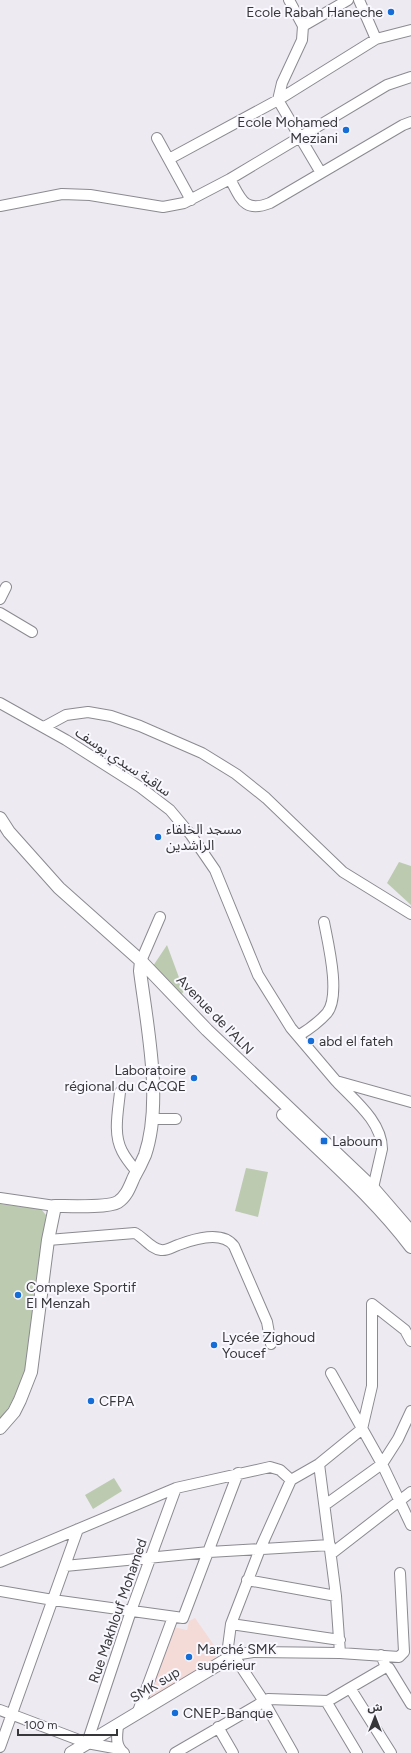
<svg xmlns="http://www.w3.org/2000/svg" width="411" height="1753" font-family="Figtree,'Noto Sans Arabic',sans-serif">
<style>
.commercial{fill:#f5dbd7}
.green{fill:#bccbb0}
.lines{fill:none;stroke-linecap:round;stroke-linejoin:round}
.minor-casing{stroke:#8c8a91;stroke-width:12}
.major-casing{stroke:#8c8a91;stroke-width:14}
.minor{stroke:#fff;stroke-width:10}
.major{stroke:#fff;stroke-width:12}
.poi-dot{fill:#156ed7;stroke:#faf8ff;stroke-width:1.5}
.labels{text-anchor:middle;dominant-baseline:central;stroke-width:4;stroke-linejoin:round;paint-order:stroke}
.poi-label{font-size:14px;fill:#373639;stroke:#faf8ff;text-anchor:start}
.street-label{font-size:14px;fill:#373639;stroke:#faf8ff}
</style>
<rect width="100%" height="100%" fill="#edeaf2"/>
<path class="commercial" d="M 195,1618 L 218,1651 L 213,1664 L 154,1701 L 149,1698 L 173,1627 L 187,1630 L 189,1621 Z"/>
<path class="green" d="M 399,862 L 411,866 L 411,905 L 387,883 Z
M 167,945 L 184,991 L 181,995 L 153,966 Z
M 246,1168 L 268,1172 L 258,1217 L 235,1211 Z
M 0,1204 L 41,1209 L 46,1215 L 25,1376 L 5,1414 L 0,1420 Z
M 114,1478 L 122,1491 L 93,1509 L 85,1495 Z"/>
<g class="lines">
<defs>
<path id="minor" d="M 289,0 L 303,26
M 359,0 L 376,39
M 157,138 L 191,200
M 169,159 L 278,100 L 376,39 L 411,30
M 321,173 L 278,100 L 282,83 L 302,40 L 303,26 L 348,0
M 230,179 C 241,199 244,213 270,203 L 403,125 L 411,122
M 0,206 L 62,194 L 90,195 L 163,207 L 184,203 L 230,179 L 387,85 L 411,77
M 0,599 L 6,587
M 0,613 L 32,632
M 0,703 L 66,740 L 140,787 L 170,810 L 191,835 L 215,870 L 258,975 L 291,1028 L 336,1081 L 411,1102
M 44,727 L 66,715 L 88,712 L 111,716 L 140,726 L 202,753 L 236,774 L 266,798 L 343,872 L 411,914
M 141,961 L 160,917
M 298,1036 C 308,1030 319,1022 327,1013 C 341,996 328,943 324,922
M 337,1082 C 355,1101 382,1122 382,1149 L 373,1188 L 370,1192
M 120,1092 C 118,1112 113,1134 122,1151 C 126,1159 132,1166 137,1172
M 152,1119 L 176,1119
M 0,1198 L 55,1206
M 48,1240 L 135,1233 C 143,1237 151,1249 161,1250 C 167,1251 172,1247 178,1245 C 194,1239 222,1230 234,1246 L 267,1322 L 271,1344
M 372,1304 L 405,1330 L 411,1341
M 331,1373 L 382,1464 L 411,1525
M 319,1464 L 336,1596 L 340,1653
M 325,1505 L 382,1464 L 398,1439 L 411,1411
M 331,1554 L 411,1492
M 0,1562 L 176,1488 L 270,1467 L 280,1470 L 291,1480
M 65,1566 L 209,1552 L 330,1545
M 247,1580 L 336,1596
M 0,1591 L 53,1600 L 183,1618 L 238,1473
M 231,1624 L 340,1640
M 234,1655 L 253,1652 L 340,1653 L 399,1657 L 404,1652 L 400,1573
M 381,1655 L 386,1667 L 389,1668 L 411,1704
M 350,1688 L 386,1667
M 326,1701 L 357,1753
M 0,1710 L 87,1743 L 119,1749
M 137,1714 L 173,1617
M 118,1726 C 117,1736 115,1746 124,1753
M 218,1727 L 233,1753
M 87,1743 L 131,1611 L 176,1488
M 0,1747 L 78,1529
M 175,1753 L 268,1699 L 328,1701 L 350,1688 L 391,1753
M 293,1753 L 263,1700 L 228,1647 L 231,1624 L 260,1549 L 291,1480 L 319,1464 L 362,1429 L 372,1386 L 372,1304"/>
<path id="major" d="M 0,818 L 9,832 L 59,888 L 141,961 L 207,1030 L 373,1188 L 411,1232
M 283,1115 C 327,1158 374,1198 411,1247
M 0,1428 L 14,1412 L 20,1400 L 31,1372 L 48,1240 L 55,1206 C 68,1206 108,1208 118,1202 C 127,1196 130,1186 134,1177 C 138,1170 142,1162 145,1155 C 163,1102 147,1026 140,971 L 141,961
M 71,1753 L 234,1655"/>
</defs>
<use href="#minor" class="minor-casing"/>
<use href="#major" class="major-casing"/>
<use href="#minor" class="minor"/>
<use href="#major" class="major"/>
</g>
<g class="poi-dot">
<circle cx="391" cy="12" r="4"/>
<circle cx="346" cy="130" r="4"/>
<circle cx="158" cy="837" r="4"/>
<circle cx="311" cy="1041" r="4"/>
<circle cx="194" cy="1078" r="4"/>
<rect x="320" y="1137" width="8" height="8" rx="2"/>
<circle cx="18" cy="1295" r="4"/>
<circle cx="214" cy="1345" r="4"/>
<circle cx="91" cy="1401" r="4"/>
<circle cx="189" cy="1657" r="4"/>
<circle cx="175" cy="1713" r="4"/>
</g>
<g class="labels">
<g class="poi-label">
<text x="383" y="12" text-anchor="end">Ecole Rabah Haneche</text>
<text x="338" y="122" text-anchor="end">Ecole Mohamed<tspan x="338" dy="16">Meziani</tspan></text>
<text x="166" y="829">مسجد الخلفاء<tspan x="166" dy="16">الراشدين</tspan></text>
<text x="319" y="1041">abd el fateh</text>
<text x="186" y="1070" text-anchor="end">Laboratoire<tspan x="186" dy="16">régional du CACQE</tspan></text>
<text x="332" y="1141">Laboum</text>
<text x="26" y="1287">Complexe Sportif<tspan x="26" dy="16">El Menzah</tspan></text>
<text x="222" y="1337">Lycée Zighoud<tspan x="222" dy="16">Youcef</tspan></text>
<text x="99" y="1401">CFPA</text>
<text x="197" y="1649">Marché SMK<tspan x="197" dy="16">supérieur</tspan></text>
<text x="183" y="1713">CNEP-Banque</text>
</g>
<g class="street-label">
<text transform="translate(123 762) rotate(34)">ساقية سيدي يوسف</text>
<text transform="translate(215 1015) rotate(46)">Avenue de l'ALN</text>
<text transform="translate(118 1611) rotate(-71)">Rue Makhlouf Mohamed</text>
<text transform="translate(155 1685) rotate(-31)">SMK sup</text>
</g>
</g>
<g transform="translate(375 1717)" stroke="#faf8ff" stroke-width="3" paint-order="stroke">
<path d="M0-3L7 15L0 10L-7 15Z" fill="#373639"/>
<text y="-6" font-size="11" font-weight="bold" text-anchor="middle" fill="#373639">ش</text>
</g>
<path d="M18 1729v6h99v-6" fill="none" stroke="#373639" stroke-width="2"/>
<text x="24" y="1729" font-size="12" fill="#373639" stroke="#faf8ff" stroke-width="3" paint-order="stroke">100 m</text>
</svg>
